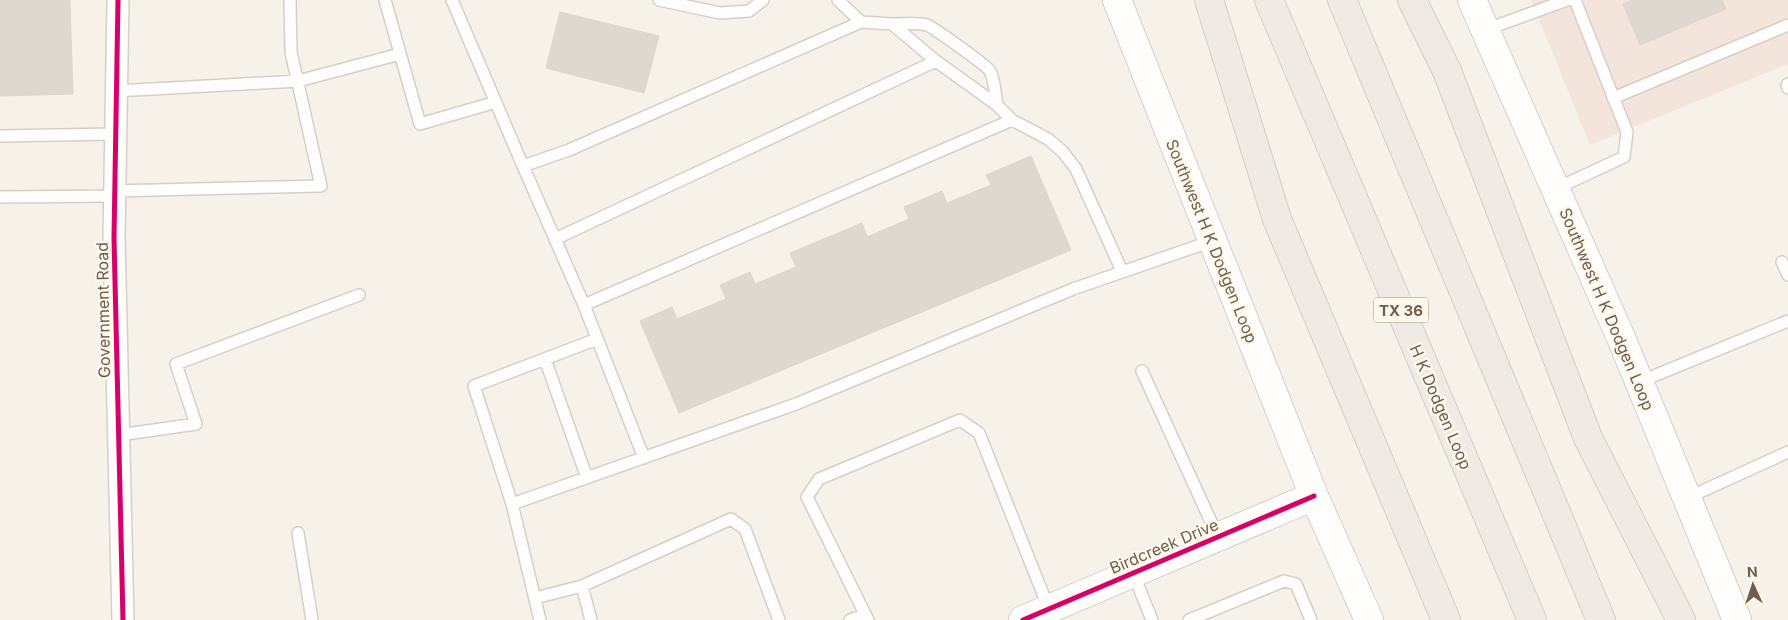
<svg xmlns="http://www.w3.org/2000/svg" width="1788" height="620" font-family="Inter,sans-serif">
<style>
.commercial{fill:#f3e5dc}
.building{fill:#dfd8d0;stroke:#ded6cd}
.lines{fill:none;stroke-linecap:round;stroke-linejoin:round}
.lane-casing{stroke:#d5cfc9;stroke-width:14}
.street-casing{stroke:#d5cfc9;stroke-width:24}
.secondary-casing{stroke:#d5cfc8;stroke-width:30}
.highway-casing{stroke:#d4cdc7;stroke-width:30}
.lane{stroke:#fefdfc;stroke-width:11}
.street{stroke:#fefdfc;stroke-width:21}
.secondary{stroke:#fefdfc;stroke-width:28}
.highway{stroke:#f0eae5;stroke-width:28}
.cycleway-casing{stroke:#fdf8ec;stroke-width:8}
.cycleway{stroke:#d6006c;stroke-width:5}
.labels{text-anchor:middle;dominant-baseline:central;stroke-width:5;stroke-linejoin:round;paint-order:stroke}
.shield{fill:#fdf8ec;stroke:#9b8c7d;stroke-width:1}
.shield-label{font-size:15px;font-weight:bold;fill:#715d4d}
.street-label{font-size:16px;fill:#715d4d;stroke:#fdf8ec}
</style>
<rect width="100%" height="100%" fill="#f6f2ea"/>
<path class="commercial" d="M 1531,0 L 1788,0 L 1788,64 L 1590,145 Z"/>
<path class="building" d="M 0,0 L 70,0 L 73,94 L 0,96 Z
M 1632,0 L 1722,0 L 1726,9 L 1640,45 L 1623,4 Z
M 560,12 L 659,36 L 644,93 L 546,68 Z
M 1031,156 L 1071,250 L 679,413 L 640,321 L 672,307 L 677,319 L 726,299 L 720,285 L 750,272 L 755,284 L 796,267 L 790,253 L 862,223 L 867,237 L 909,219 L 904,207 L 942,191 L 947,203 L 991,185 L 986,175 Z"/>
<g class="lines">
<defs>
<path id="lane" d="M 385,0 L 420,124 L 496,102
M 452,0 L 523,166 L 569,150 L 861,22 L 892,24 L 936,61 L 997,105 L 1012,120 L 1048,139 L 1063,152 L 1076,169 L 1122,271
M 659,0 L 720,13 L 749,11 L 763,0
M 838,0 L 861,22
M 892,24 C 903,24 916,22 927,25 C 934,28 986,65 990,71 C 995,80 995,95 997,105
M 1485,30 L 1567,0
M 1788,84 L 1787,85 L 1788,88
M 116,91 L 298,81 L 400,54
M 1613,98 L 1788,25
M 0,136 L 115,134
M 523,166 L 584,305 L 644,458
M 1555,189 L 1624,157 L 1627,132 L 1575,0
M 114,191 L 321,186 L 291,52 L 290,0
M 0,197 L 114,196
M 555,239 L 936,61
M 1782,262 L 1788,275
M 584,305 L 1012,120
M 597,339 L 474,386 L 512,504 L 796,404 L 1073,289 L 1212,241
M 545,359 L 587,478
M 1142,371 L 1218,537
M 1639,382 L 1788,321
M 119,435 L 196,424 L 176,364 L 359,295
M 1687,498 L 1788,452
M 512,504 L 540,620
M 298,533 L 312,620
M 1133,573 L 1152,620
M 535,598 L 582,586
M 591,620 L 582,586 L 731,519 L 745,529 L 779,620
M 850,620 L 865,614
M 868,620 L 807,497 L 819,479 L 960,420 L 979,433 L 1049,609
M 1189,620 L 1284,581 L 1296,584 L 1311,620"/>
<path id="street" d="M 118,0 L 114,238 L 123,620"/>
<path id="secondary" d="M 1117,0 L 1314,496 L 1369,620
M 1472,0 L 1622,340 L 1737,620
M 1023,620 L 1314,496"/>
<path id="highway" d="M 1209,0 L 1277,219 L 1446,620
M 1269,0 L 1532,620
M 1342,0 L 1601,620
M 1412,0 L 1447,71 L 1588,438 L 1681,620"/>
</defs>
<use href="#lane" class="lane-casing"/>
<use href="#street" class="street-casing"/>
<use href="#secondary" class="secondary-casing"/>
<use href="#highway" class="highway-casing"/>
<use href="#lane" class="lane"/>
<use href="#street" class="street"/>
<use href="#secondary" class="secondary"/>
<use href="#highway" class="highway"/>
<defs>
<path id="cycleway" d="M 118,0 L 114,238 L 123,620
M 1023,620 L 1314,496"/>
</defs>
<use href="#cycleway" class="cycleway-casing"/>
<use href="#cycleway" class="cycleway"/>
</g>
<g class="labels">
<rect class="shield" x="1373.5" y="297.5" width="55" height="25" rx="4"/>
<g class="shield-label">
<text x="1401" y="310">TX 36</text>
</g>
<g class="street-label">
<text transform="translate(1212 241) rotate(68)">Southwest H K Dodgen Loop</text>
<text transform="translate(1607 309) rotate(67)">Southwest H K Dodgen Loop</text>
<text transform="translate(103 310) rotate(-91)">Government Road</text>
<text transform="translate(1441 407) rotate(67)">H K Dodgen Loop</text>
<text transform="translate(1164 546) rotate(-23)">Birdcreek Drive</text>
</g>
</g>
<g transform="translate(1753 585) rotate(357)" stroke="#fdf8ec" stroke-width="4" paint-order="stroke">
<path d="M0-4L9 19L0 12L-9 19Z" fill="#715d4d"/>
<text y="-8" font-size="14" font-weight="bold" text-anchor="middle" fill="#715d4d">N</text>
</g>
</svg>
